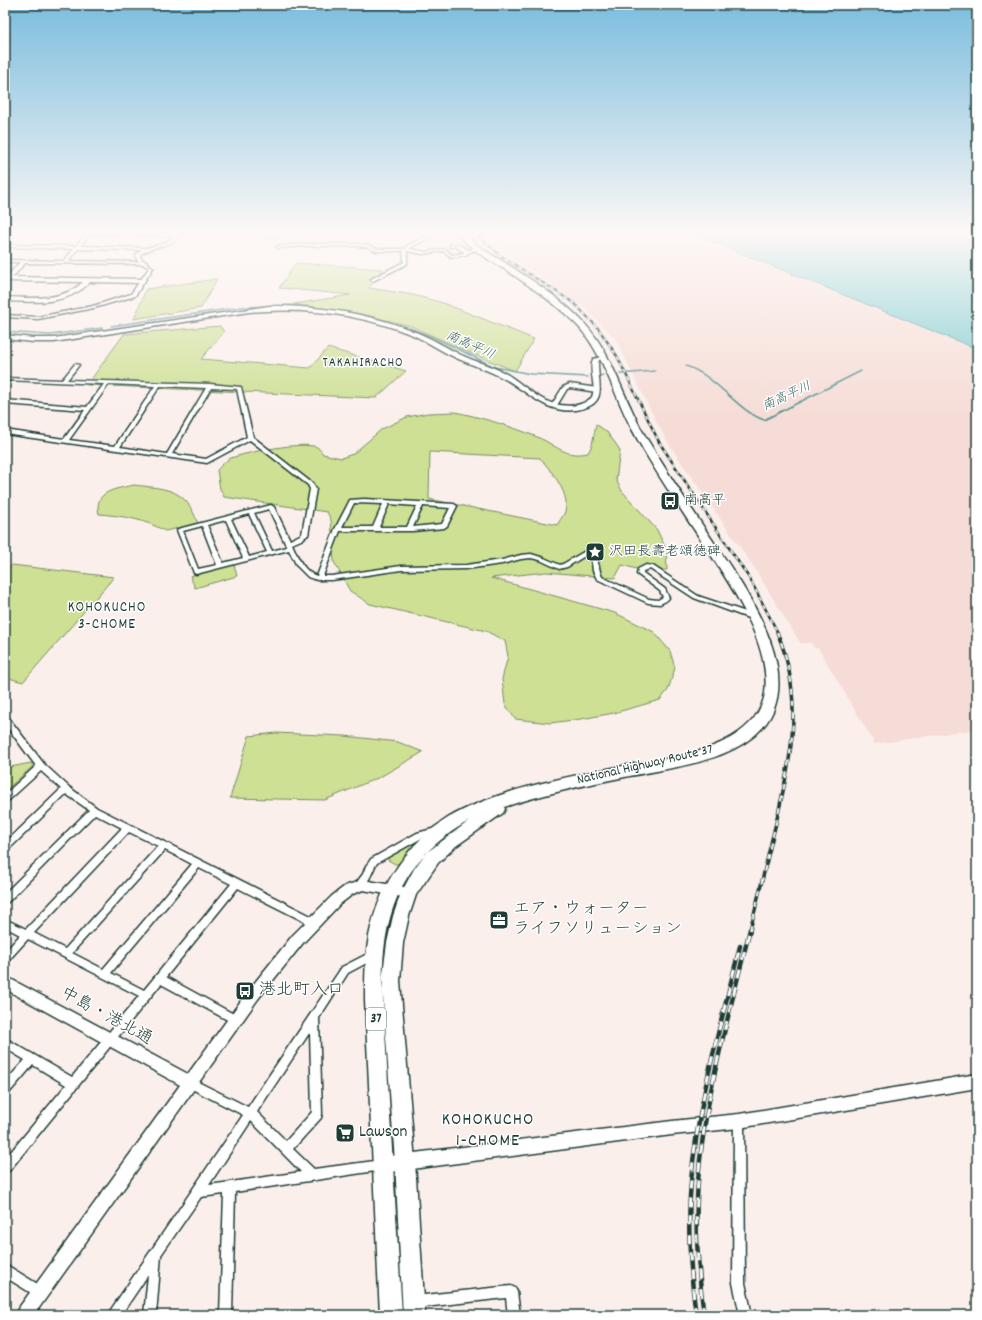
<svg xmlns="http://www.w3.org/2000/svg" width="982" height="1320" font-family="Dekko,'Klee One',sans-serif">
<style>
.built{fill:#f6dcd6}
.green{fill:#cde094;stroke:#768e64;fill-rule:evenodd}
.water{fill:#7acbd0;stroke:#569292}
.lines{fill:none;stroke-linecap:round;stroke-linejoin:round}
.stream{stroke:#569292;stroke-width:1.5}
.street-casing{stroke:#1f3d34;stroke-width:3}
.secondary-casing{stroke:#1f3d34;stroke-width:3}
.highway-casing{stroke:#1f3d34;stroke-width:3}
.street{fill:#fff;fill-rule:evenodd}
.secondary{fill:#fff;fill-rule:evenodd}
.highway{fill:#fff;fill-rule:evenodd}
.rail-far2-casing{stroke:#1f3d34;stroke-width:2.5}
.rail-far1-casing{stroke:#1f3d34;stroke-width:3.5}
.rail-casing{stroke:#1f3d34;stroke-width:4.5}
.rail-far2{stroke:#fff;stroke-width:1.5;stroke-dasharray:4;stroke-linecap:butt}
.rail-far1{stroke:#fff;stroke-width:2;stroke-dasharray:6;stroke-linecap:butt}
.rail{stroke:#fff;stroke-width:3;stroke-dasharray:9;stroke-linecap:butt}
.labels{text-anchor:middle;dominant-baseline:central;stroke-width:3;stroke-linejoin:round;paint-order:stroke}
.far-water-label{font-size:13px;font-style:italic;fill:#36605b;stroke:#fff}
.far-neighbourhood-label{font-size:13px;letter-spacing:1px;fill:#1f3d34;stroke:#fff}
.shield{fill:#fff;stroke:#627771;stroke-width:1}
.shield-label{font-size:13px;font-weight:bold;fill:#1f3d34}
.poi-label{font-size:14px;fill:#1f3d34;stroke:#fff;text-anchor:start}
.street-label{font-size:14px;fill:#1f3d34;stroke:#fff}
.neighbourhood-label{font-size:15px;letter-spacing:1px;fill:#1f3d34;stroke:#fff}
.near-poi-label{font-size:17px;fill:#1f3d34;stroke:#fff;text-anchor:start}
.near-street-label{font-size:17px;fill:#1f3d34;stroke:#fff}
.near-neighbourhood-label{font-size:18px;letter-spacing:1px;fill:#1f3d34;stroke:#fff}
</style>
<rect width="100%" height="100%" fill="#fbefec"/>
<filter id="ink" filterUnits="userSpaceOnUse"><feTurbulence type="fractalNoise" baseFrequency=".025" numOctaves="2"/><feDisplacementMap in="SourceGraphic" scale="8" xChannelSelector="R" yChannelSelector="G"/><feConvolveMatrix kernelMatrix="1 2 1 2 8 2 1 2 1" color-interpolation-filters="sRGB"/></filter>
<g filter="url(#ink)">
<path class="built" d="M 485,232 L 685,232 L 977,350 L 977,729 L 875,744 L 818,648 L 815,649 L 811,643 L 800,643 L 755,569 L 670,446 L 654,417 L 617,342 L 610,333 L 582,306 L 553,285 L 516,262 L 497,246 Z"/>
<path class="green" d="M 257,232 L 335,232 L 261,240 Z
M 296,263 L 383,269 L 369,288 L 413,295 L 443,303 L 534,339 L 515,371 L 468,352 L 411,326 L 356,313 L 294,304 L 351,295 L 279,288 Z
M 217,279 L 201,308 L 134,319 L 146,289 Z
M 220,326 L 224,332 L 201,359 L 310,368 L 328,348 L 406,371 L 376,398 L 87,385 L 124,334 Z
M 455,412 C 480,417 514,427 537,437 C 557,445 564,458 588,453 L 592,445 L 596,424 L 607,432 L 618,447 L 620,451 L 616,480 L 622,491 L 657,530 L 666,549 L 667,570 L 640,570 L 622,565 L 615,578 L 546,572 L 491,578 L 615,613 L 654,632 L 670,651 L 675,668 L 668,690 L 660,700 L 614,713 L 581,719 L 550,723 L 515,719 L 505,704 L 502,679 L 508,656 L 505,641 L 486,631 L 370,604 L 350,591 L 334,562 L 331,520 L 327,512 L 224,497 L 220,489 L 217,470 C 221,466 226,460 231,458 C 248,452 302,441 317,447 C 320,449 321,451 323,454 L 341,458 L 353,454 L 382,429 L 407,417 L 428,413 ZM 430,452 L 540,458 C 551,471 573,496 564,514 C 562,518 559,521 557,525 L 429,499 Z
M 134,485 C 168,489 186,488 198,524 L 165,531 C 144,519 123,516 99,514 C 93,490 117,489 134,485 Z
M 12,565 L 114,577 L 23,682 L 5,677 L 5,571 Z
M 234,565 L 237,576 L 195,588 L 190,576 Z
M 276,733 L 345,736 L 398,742 L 423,752 L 380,777 L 325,800 L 230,798 L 249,736 Z
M 31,763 L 33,766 L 5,791 L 5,768 Z
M 422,839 L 405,857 L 401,864 L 395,864 L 388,860 L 388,858 Z"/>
<path class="water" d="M 688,232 L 977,232 L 977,349 Z"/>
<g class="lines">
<path class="stream" d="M 350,313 L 407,327 L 433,337 L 495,367 L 531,374 L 588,377
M 111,326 L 242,307 L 294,305 L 320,309
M 5,332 L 50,335 L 102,328
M 686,366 C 717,376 736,410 764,420 L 861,371
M 620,374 L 655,371
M 601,376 L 603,375"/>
<defs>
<path id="street" d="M 12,232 L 17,232 L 5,243 L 5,240 Z
M 26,232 L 177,234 L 179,232 L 183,232 C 171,249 155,244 140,255 L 141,259 L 146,262 L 153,268 L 135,296 L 94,308 L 38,319 L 5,317 L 5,315 L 38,317 L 93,306 L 131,294 L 149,268 L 143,264 L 25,263 L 10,280 L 6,280 L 6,278 L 20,262 L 5,262 L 5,260 L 64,261 L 74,249 L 5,247 L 5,245 L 76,246 L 86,234 ZM 90,234 L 175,236 L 168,241 L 163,244 L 147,248 L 80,246 ZM 78,249 L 142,250 L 136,255 L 137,260 L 139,262 L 68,261 Z
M 436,232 L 442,232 L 411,247 L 410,249 L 426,252 L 445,249 L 452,255 L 463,253 L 464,252 L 455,246 L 450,247 L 450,245 C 457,243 461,246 468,250 L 476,248 L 478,249 L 468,253 L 466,255 L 451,257 L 444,251 L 422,254 L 407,251 L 407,264 L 373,281 L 371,280 L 371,279 L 404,262 L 403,251 L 376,251 L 367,247 L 355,246 L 305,246 L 278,248 L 276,247 L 278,246 L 305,244 L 355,244 L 368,245 L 377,249 L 406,249 L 408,245 Z
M 75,364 L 79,365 L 67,380 L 210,384 L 241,387 L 253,437 L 312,483 L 316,489 L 308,535 L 301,540 L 292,544 C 297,555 303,572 317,576 L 335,529 L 350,500 L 364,499 L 454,504 L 457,506 L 447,526 L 444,528 L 413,531 L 340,531 L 323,576 L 332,576 L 401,566 L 466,565 L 502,560 L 521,555 L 531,554 L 544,558 L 560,565 L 563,564 L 587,550 L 594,552 C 599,560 598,568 602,577 L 649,599 L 658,600 L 663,597 L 660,591 L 637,574 L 638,569 L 646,565 L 653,566 L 698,596 L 755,615 L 756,617 L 753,619 L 751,619 L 694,598 L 650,569 L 643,571 L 643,573 L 665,589 L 669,598 L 666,601 L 660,604 L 648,603 L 597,579 L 593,571 L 591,556 L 588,554 L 567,567 L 559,569 L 540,560 L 531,558 L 521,559 L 502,564 L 466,569 L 401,570 L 332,580 L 317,580 L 308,577 L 297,566 L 289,550 L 196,574 L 194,573 L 177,530 L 178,529 L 271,505 L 274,507 L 290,540 L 302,534 L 310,489 L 308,485 L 250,440 L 207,463 L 5,434 L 5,430 L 64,439 L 85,410 L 5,404 L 5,400 L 87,407 L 104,384 L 5,380 L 5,378 L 62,380 ZM 109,384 L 155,386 L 115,446 L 69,440 ZM 160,386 L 206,388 L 167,454 L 120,447 ZM 211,388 L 237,389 L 247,437 L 206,459 L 172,454 ZM 354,503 L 383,504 L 373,527 L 342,527 ZM 389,504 L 417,506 L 407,527 L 379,527 ZM 423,506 L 450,508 L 442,524 L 413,527 ZM 269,509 L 285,543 L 287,547 L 272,551 L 254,513 ZM 249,514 L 267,552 L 249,557 L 231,519 ZM 226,520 L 243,558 L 223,563 L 207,525 ZM 202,526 L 217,565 L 198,569 L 183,531 Z
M 570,384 L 597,388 L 600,390 L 597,392 L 570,388 L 567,389 L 556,407 L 552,407 L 551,406 L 563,387 Z
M 5,716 L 8,717 L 44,764 L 69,787 L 97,808 L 317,919 L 318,922 L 317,925 L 314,926 L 311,925 L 238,888 L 166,977 L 239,1017 L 241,1020 L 239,1023 L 236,1024 L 233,1023 L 161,984 L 9,1171 L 5,1172 L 5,1159 L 66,1085 L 33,1065 L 9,1093 L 5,1095 L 5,1082 L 25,1060 L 5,1048 L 5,1038 L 72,1077 L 139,996 L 28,939 L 8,961 L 5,962 L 5,952 L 20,935 L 5,927 L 5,919 L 26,929 L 122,828 L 95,814 L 8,902 L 5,903 L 5,893 L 89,810 L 66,794 L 8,850 L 5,851 L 5,843 L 61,789 L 41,771 L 8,801 L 5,802 L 5,794 L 36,766 L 5,724 ZM 129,832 L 158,846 L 65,949 L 34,933 ZM 165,850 L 192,864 L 103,969 L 72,953 ZM 199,868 L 231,884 L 144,990 L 111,973 Z
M 436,828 L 439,829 L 440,831 L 439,833 L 422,838 L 377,863 C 372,870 367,892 355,889 L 354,886 L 363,874 L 366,866 L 371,859 L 417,833 Z
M 373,951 L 376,952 L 378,955 L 376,958 L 348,973 L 319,1018 L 322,1114 L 321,1118 L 293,1149 L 314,1169 L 382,1160 L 386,1161 L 387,1165 L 386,1169 L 382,1170 L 235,1192 L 232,1315 L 220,1315 L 224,1194 L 201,1197 L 161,1255 L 156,1315 L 144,1315 L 148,1275 L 121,1315 L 108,1315 L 110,1311 L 243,1115 L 186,1086 L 185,1083 L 186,1080 L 190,1078 L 248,1107 L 342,967 ZM 310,1032 L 312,1112 L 286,1141 L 257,1112 ZM 251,1121 L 301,1172 L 209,1185 Z
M 739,1116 L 743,1117 L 744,1121 L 745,1283 L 752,1315 L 740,1315 L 733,1283 L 734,1121 L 735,1117 Z
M 5,1264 L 44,1288 L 46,1292 L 44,1296 L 40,1298 L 36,1296 L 5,1277 Z
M 511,1286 L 515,1288 L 517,1292 L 520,1315 L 508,1315 L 506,1298 L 415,1308 L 411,1306 L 409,1302 L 411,1298 L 415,1296 Z"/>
<path id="secondary" d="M 5,277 L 142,279 L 145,281 L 142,283 L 90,282 C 67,306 35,302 5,301 L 5,297 C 32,298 62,302 83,282 L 5,281 Z
M 269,306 C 319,306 371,313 418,333 C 433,339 447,348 461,355 C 474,361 488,365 501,371 C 519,380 535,399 555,404 C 568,407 582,407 592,397 C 597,384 588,372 593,359 L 606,356 L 606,358 L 599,360 L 598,364 C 598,386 609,405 576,410 C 545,414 528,391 503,378 C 488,370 472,365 456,358 C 441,351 428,342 413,335 C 361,314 304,307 249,312 L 54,342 L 33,342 L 5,339 L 5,335 L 33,338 L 54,338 Z
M 363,880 L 409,888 L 413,889 L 415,893 L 413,897 L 409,898 L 363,890 L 353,894 L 340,904 L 303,943 L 258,999 L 34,1315 L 16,1315 L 18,1309 L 180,1085 L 5,989 L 5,976 L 188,1074 L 248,991 L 293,935 L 332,896 L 345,886 Z
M 977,1074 L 977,1088 L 739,1128 L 672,1135 L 382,1173 L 377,1170 L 374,1165 L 377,1160 L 382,1157 L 672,1121 L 739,1114 Z"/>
<path id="highway" d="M 457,232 L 464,232 C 475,247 495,256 510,266 C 536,283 563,300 584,323 C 607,348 617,378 631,408 C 637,422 644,435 652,447 C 669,475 687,502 705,529 C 738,579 818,681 755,735 C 720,764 668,768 625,777 C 585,785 543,794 504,807 L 505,809 L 503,813 L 456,846 L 438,863 L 416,895 L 409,916 L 403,943 L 400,981 L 415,1162 L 425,1315 L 403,1315 L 395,1162 L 382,981 L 387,943 L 393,916 L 401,893 L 414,869 L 426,853 L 469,821 C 396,862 380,922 383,1000 L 402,1315 L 380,1315 L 365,1000 C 365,976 365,951 371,927 C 382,882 409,842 448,818 C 497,789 572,776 628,765 C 663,759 701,755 732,737 C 749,727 762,712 765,693 C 772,639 721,571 693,528 C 672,496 651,465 633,431 C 614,396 605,356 578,326 C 557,304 531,287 506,270 C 488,259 469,249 457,232 Z"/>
</defs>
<use href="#street" class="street-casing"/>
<use href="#secondary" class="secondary-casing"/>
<use href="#highway" class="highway-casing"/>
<use href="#street" class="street"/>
<use href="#secondary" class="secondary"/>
<use href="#highway" class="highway"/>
<defs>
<path id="rail-far2" d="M 474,232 L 500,255 L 574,303 L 598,328 L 617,356 L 659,442 L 751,581 L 778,633"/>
<path id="rail-far1" d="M 750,930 C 759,895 767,859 776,823 C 791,757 805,698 777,632"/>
<path id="rail" d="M 696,1315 C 690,1271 687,1226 691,1181 C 698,1101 721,1024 740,946
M 704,1315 C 699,1277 695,1239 697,1200 C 700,1111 729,1016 750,929"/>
</defs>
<use href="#rail-far2" class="rail-far2-casing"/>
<use href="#rail-far1" class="rail-far1-casing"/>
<use href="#rail" class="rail-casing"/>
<use href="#rail-far2" class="rail-far2"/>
<use href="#rail-far1" class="rail-far1"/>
<use href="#rail" class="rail"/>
</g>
</g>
<linearGradient id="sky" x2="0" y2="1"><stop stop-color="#7cbdde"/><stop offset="0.56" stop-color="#fdf8f6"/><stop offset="1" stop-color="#fdf8f6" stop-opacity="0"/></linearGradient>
<rect width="982" height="417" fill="url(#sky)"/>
<defs>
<symbol id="bus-square" viewBox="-11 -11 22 22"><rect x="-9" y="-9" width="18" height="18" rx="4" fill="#1f3d34" stroke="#fff"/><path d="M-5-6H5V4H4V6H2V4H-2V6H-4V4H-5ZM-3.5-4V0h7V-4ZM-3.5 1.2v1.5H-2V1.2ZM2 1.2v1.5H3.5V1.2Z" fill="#fff"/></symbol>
<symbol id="sight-square" viewBox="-11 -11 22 22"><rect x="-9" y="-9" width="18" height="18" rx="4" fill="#1f3d34" stroke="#fff"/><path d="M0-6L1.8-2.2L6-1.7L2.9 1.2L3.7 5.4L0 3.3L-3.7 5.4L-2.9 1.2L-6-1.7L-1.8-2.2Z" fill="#fff"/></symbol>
<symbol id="office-square" viewBox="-11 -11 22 22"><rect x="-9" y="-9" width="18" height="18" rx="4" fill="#1f3d34" stroke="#fff"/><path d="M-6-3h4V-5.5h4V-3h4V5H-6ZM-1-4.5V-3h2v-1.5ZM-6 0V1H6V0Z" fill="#fff"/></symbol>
<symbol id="supermarket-square" viewBox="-11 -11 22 22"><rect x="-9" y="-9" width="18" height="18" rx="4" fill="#1f3d34" stroke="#fff"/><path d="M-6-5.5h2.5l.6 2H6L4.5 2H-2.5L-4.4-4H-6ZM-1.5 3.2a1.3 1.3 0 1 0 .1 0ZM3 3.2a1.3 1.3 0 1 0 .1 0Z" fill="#fff"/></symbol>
</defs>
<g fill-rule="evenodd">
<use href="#bus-square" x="659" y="490" width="22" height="22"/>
<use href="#sight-square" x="584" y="541" width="22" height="22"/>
<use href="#office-square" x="488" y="909" width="22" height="22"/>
<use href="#bus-square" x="234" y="980" width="22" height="22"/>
<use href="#supermarket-square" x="334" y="1122" width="22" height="22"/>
</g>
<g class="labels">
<g class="far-water-label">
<text transform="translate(470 346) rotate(24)">南高平川</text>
<text transform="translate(787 397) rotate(-25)">南高平川</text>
</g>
<g class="far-neighbourhood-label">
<text x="363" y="363">TAKAHIRACHO</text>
</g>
<rect class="shield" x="366" y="1008" width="20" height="22" rx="3"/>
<g class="shield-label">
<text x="376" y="1019">37</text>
</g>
<g class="poi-label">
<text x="684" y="501">南高平</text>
<text x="609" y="552">沢田長壽老頌徳碑</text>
</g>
<g class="street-label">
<text transform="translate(645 765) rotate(-13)">National Highway Route 37</text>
</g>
<g class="neighbourhood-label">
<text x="107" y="608">KOHOKUCHO<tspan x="107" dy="17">3-CHOME</tspan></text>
</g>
<g class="near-poi-label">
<text x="513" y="910">エア・ウォーター<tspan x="513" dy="20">ライフソリューション</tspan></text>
<text x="259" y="991">港北町入口</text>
<text x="359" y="1133">Lawson</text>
</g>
<g class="near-street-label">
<text transform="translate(106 1017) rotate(29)">中島・港北通</text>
</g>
<g class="near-neighbourhood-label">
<text x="488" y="1120">KOHOKUCHO<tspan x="488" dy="21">1-CHOME</tspan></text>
</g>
</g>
<rect width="982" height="1320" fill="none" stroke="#fff" stroke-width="20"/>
<rect x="10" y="10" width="962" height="1300" fill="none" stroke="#1f3d34" stroke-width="1.5" filter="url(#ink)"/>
</svg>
